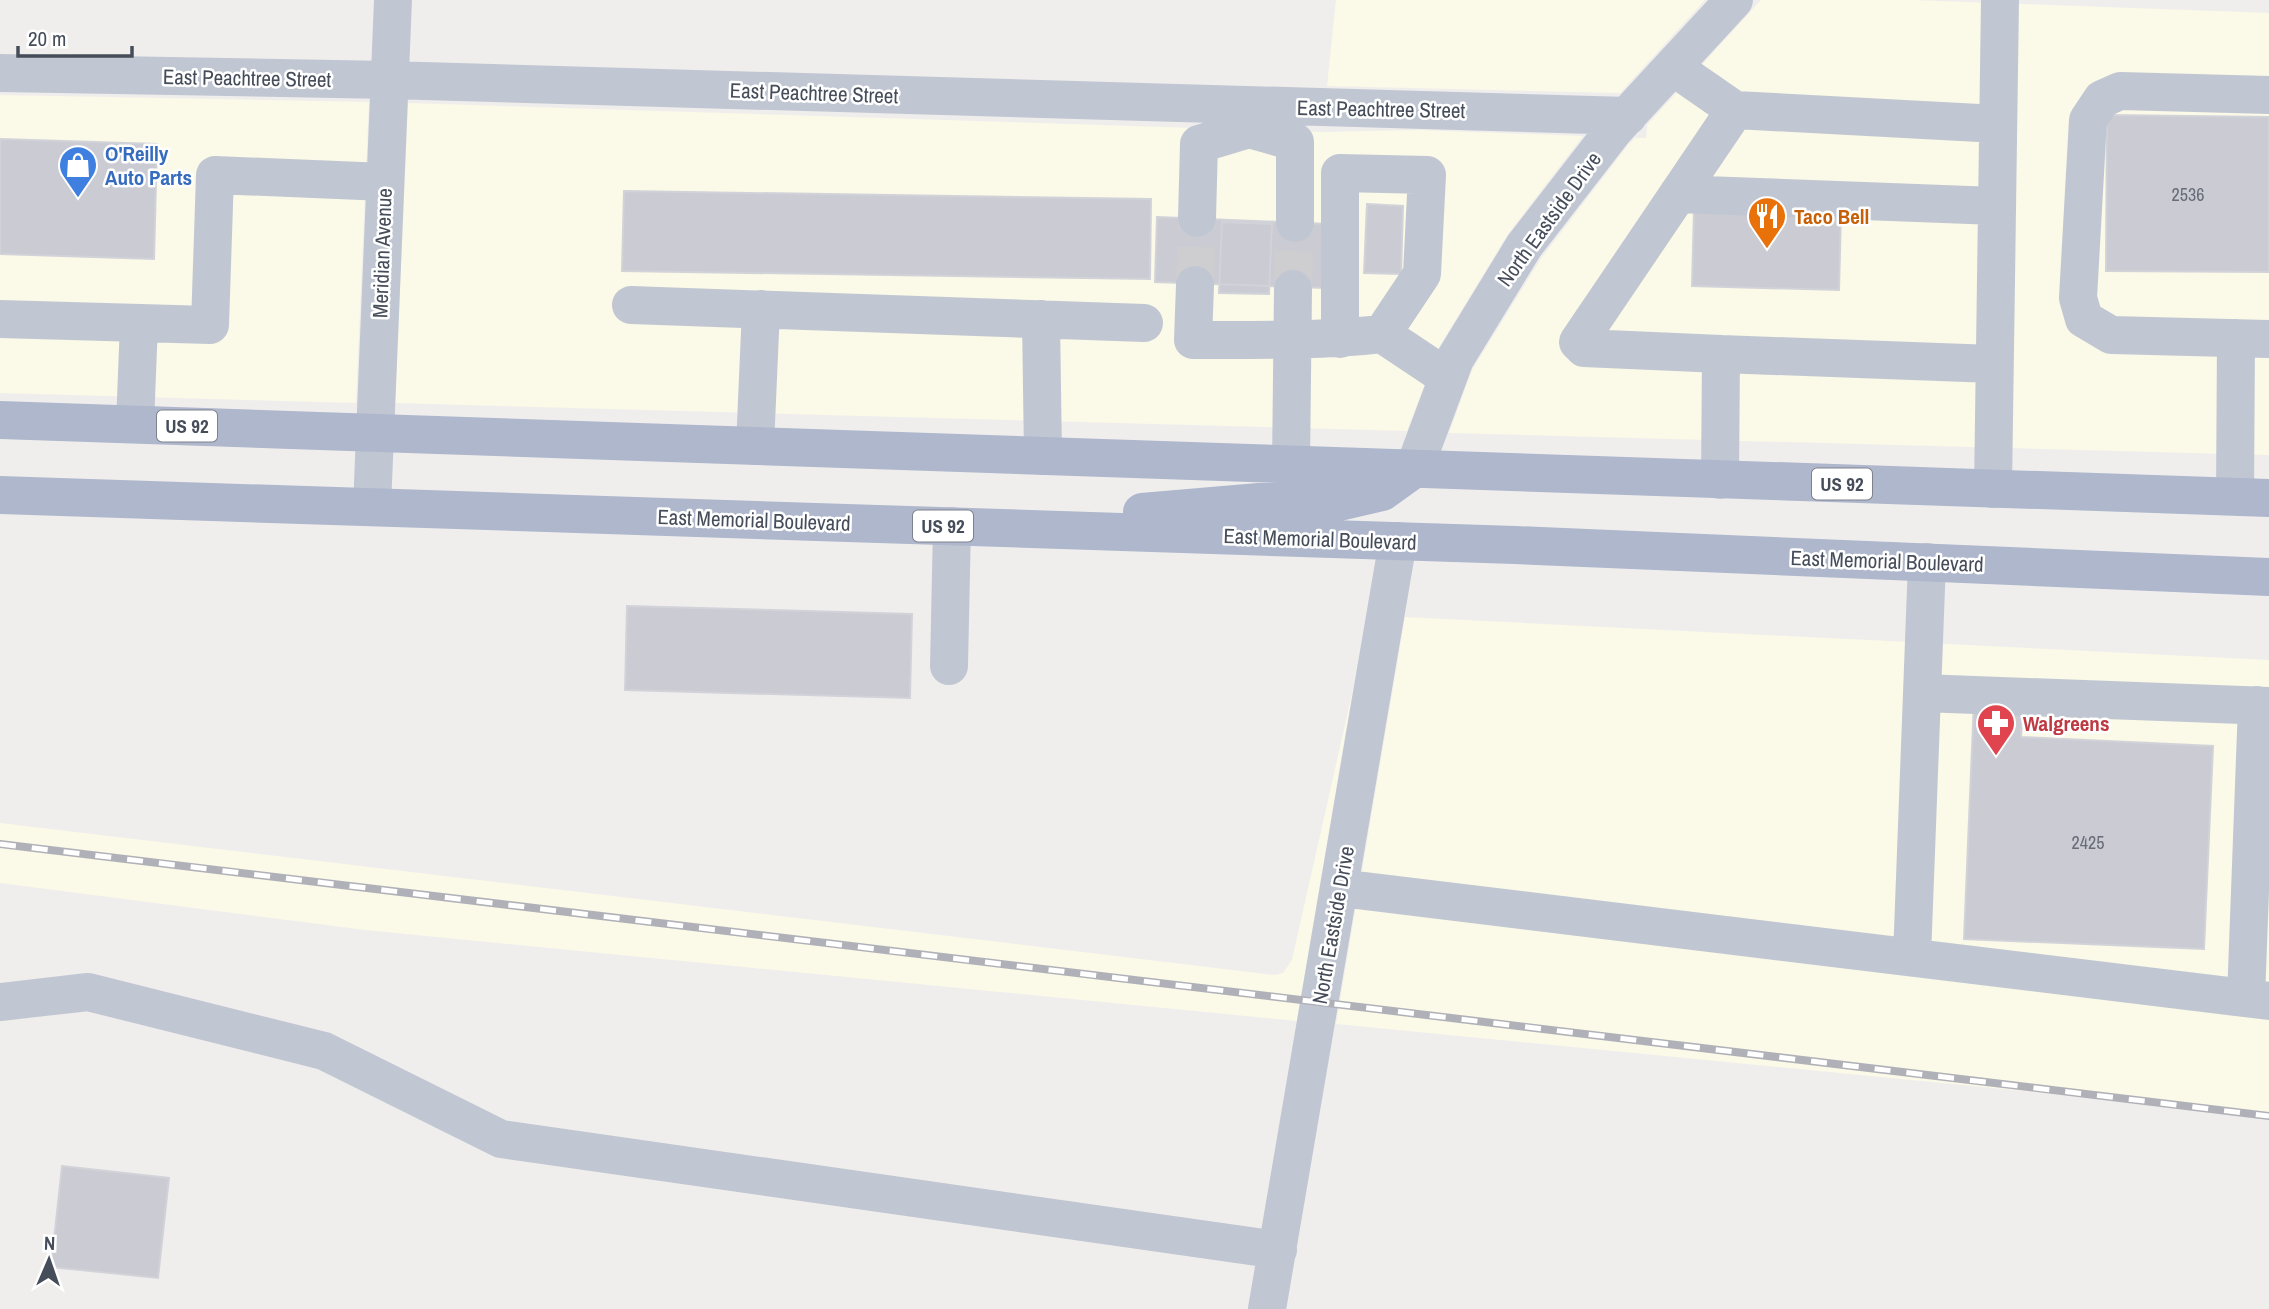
<svg xmlns="http://www.w3.org/2000/svg" width="2269" height="1309" font-family="'Archivo Narrow',sans-serif">
<style>
.commercial{fill:#fbf9e7}
.building{fill:#cacbd3;stroke:#d2d2d9;stroke-width:2}
.lines{fill:none;stroke-linecap:round;stroke-linejoin:round}
.minor-tunnel{stroke:#ceced0;stroke-width:38;stroke-dasharray:38 19;stroke-linecap:butt}
.minor{stroke:#c1c7d2;stroke-width:38}
.major{stroke:#aeb7cc;stroke-width:38}
.rail-casing{stroke:#b0b1b8;stroke-width:8}
.rail{stroke:#fff;stroke-width:5;stroke-dasharray:16;stroke-linecap:butt}
.labels{text-anchor:middle;dominant-baseline:central;stroke-width:5;stroke-linejoin:round;paint-order:stroke}
.number-label{font-size:18px;fill:#676c78}
.shield{fill:#fff;stroke:#7e828c;stroke-width:2}
.shield-label{font-size:19px;font-weight:bold;fill:#464d5a}
.street-label{font-size:21px;fill:#464d5a;stroke:#fff}
.shop-label{font-size:21px;font-weight:bold;fill:#366cbe;stroke:#fff;text-anchor:start}
.food-label{font-size:21px;font-weight:bold;fill:#c56008;stroke:#fff;text-anchor:start}
.health-label{font-size:21px;font-weight:bold;fill:#be3a42;stroke:#fff;text-anchor:start}
</style>
<rect width="100%" height="100%" fill="#f0eeed"/>
<path class="commercial" d="M 1336,0 L 1705,0 L 1620,93 L 1327,86 Z
M 1761,0 L 1913,0 L 2269,13 L 2269,455 L 1449,433 L 1472,370 L 1540,260 L 1628,145 L 1635,138 L 1646,138 L 1647,125 Z
M 0,95 L 369,102 L 356,403 L 0,393 Z
M 408,103 L 1322,132 L 1419,130 L 1583,136 L 1508,234 L 1439,347 L 1407,431 L 395,403 Z
M 1405,617 L 2269,660 L 2269,1115 L 1336,1024 Z
M 1353,689 L 1297,1021 L 365,930 L 0,883 L 0,823 L 1275,975 L 1283,973 L 1292,960 Z"/>
<path class="building" d="M 2107,115 L 2269,117 L 2269,272 L 2106,271 Z
M 0,139 L 157,144 L 154,259 L 0,254 Z
M 624,191 L 1151,199 L 1150,279 L 622,271 Z
M 1367,204 L 1403,206 L 1401,274 L 1364,273 Z
M 1694,210 L 1841,214 L 1839,290 L 1692,286 Z
M 1157,217 L 1328,224 L 1326,288 L 1155,282 Z
M 1222,222 L 1272,224 L 1269,294 L 1219,293 Z
M 627,606 L 912,614 L 910,698 L 625,690 Z
M 1974,701 L 2023,704 L 2021,737 L 2213,746 L 2204,949 L 1964,939 Z
M 62,1166 L 169,1178 L 158,1278 L 51,1267 Z"/>
<g class="lines">
<path class="minor-tunnel" d="M 1195,285 L 1197,218
M 1293,289 L 1295,223"/>
<path class="minor" d="M 1673,67 L 1735,110 L 1578,342 L 1584,348 L 1721,354 L 1720,480
M 0,73 L 389,80 L 1628,116
M 2269,95 L 2120,91 L 2102,99 L 2088,120 L 2078,298 L 2084,319 L 2111,335 L 2269,339
M 1735,110 L 1998,124
M 1678,194 L 1996,206
M 1197,218 L 1199,144 L 1249,129 L 1295,142 L 1295,223
M 1195,285 L 1193,340 C 1256,340 1319,341 1382,334 L 1422,274 L 1427,175 L 1340,173 L 1340,339
M 631,305 L 1144,323
M 0,319 L 210,325 L 215,175 L 385,182
M 1041,319 L 1043,456
M 1382,334 L 1448,378
M 1721,354 L 1993,364
M 135,424 L 139,323
M 755,446 L 761,309
M 1291,465 L 1293,289
M 1414,469 L 1455,359 L 1524,246 L 1614,130 L 1734,0
M 1993,489 L 2000,0
M 2235,496 L 2236,338
M 372,507 L 393,0
M 949,666 L 952,526
M 1922,693 L 2269,706
M 1340,888 L 2269,1001
M 1912,957 L 1927,562
M 2246,998 L 2257,705
M 0,1002 L 88,992 L 324,1051 L 501,1139 L 1278,1250
M 1267,1309 L 1398,541"/>
<path class="major" d="M 0,420 L 2269,498
M 0,495 L 1515,545 L 2269,577
M 1142,512 L 1259,502 L 1339,502 L 1382,492 L 1414,469"/>
<defs>
<path id="rail" d="M 0,844 L 2269,1116"/>
</defs>
<use href="#rail" class="rail-casing"/>
<use href="#rail" class="rail"/>
</g>
<defs>
<symbol id="shop-pin" viewBox="-11 -11 22 30"><path d="M0 17L-7.5 6A9.5 9.5 0 1 1 7.5 6Z" fill="#3f7fe0" stroke="#fff"/><path d="M-5-2.5h2.3a2.7 3.5 0 0 1 5.4 0H5L5.5 6h-11ZM-1.5-2.5h3a1.5 2.3 0 0 0-3 0Z" fill="#fff"/></symbol>
<symbol id="restaurant-pin" viewBox="-11 -11 22 30"><path d="M0 17L-7.5 6A9.5 9.5 0 1 1 7.5 6Z" fill="#e8710a" stroke="#fff"/><path d="M-5-6h1v4h1v-4h1v4h1v-4h1v5L-1.5 .5V6h-2V.5L-5-1ZM5-6V6H3V1.5H1.5Q1.5-4 5-6Z" fill="#fff"/></symbol>
<symbol id="pharmacy-pin" viewBox="-11 -11 22 30"><path d="M0 17L-7.5 6A9.5 9.5 0 1 1 7.5 6Z" fill="#e0444e" stroke="#fff"/><path d="M-2-6h4v4h4v4h-4v4h-4v-4h-4v-4h4Z" fill="#fff"/></symbol>
</defs>
<g fill-rule="evenodd">
<use href="#shop-pin" x="56" y="143" width="44" height="60"/>
<use href="#restaurant-pin" x="1745" y="194" width="44" height="60"/>
<use href="#pharmacy-pin" x="1974" y="701" width="44" height="60"/>
</g>
<g class="labels">
<g class="number-label">
<text x="2188" y="194">2536</text>
<text x="2088" y="842">2425</text>
</g>
<g class="shield">
<rect x="157" y="410.5" width="60" height="31" rx="5"/>
<rect x="1812" y="468.5" width="60" height="31" rx="5"/>
<rect x="913" y="510.5" width="60" height="31" rx="5"/>
</g>
<g class="shield-label">
<text x="187" y="426">US 92</text>
<text x="1842" y="484">US 92</text>
<text x="943" y="526">US 92</text>
</g>
<g class="street-label">
<text transform="translate(247 78) rotate(1)">East Peachtree Street</text>
<text transform="translate(814 93) rotate(2)">East Peachtree Street</text>
<text transform="translate(1381 109) rotate(1)">East Peachtree Street</text>
<text transform="translate(1549 219) rotate(-54)">North Eastside Drive</text>
<text transform="translate(382 253) rotate(-88)">Meridian Avenue</text>
<text transform="translate(754 520) rotate(2)">East Memorial Boulevard</text>
<text transform="translate(1320 539) rotate(2)">East Memorial Boulevard</text>
<text transform="translate(1887 561) rotate(2)">East Memorial Boulevard</text>
<text transform="translate(1333 925) rotate(-80)">North Eastside Drive</text>
</g>
<g class="shop-label">
<text x="105" y="153">O'Reilly<tspan x="105" dy="24">Auto Parts</tspan></text>
</g>
<g class="food-label">
<text x="1794" y="216">Taco Bell</text>
</g>
<g class="health-label">
<text x="2023" y="723">Walgreens</text>
</g>
</g>
<g transform="translate(49 1260) rotate(2)" stroke="#ffffff" stroke-width="5" paint-order="stroke">
<path d="M0-5L12 26L0 18L-12 26Z" fill="#464d5a"/>
<text y="-10" font-size="19" font-weight="bold" text-anchor="middle" fill="#464d5a">N</text>
</g>
<path d="M18 46v10h114v-10" fill="none" stroke="#464d5a" stroke-width="3.5"/>
<text x="28" y="46" font-size="21" fill="#464d5a" stroke="#ffffff" stroke-width="5" paint-order="stroke">20 m</text>
</svg>
